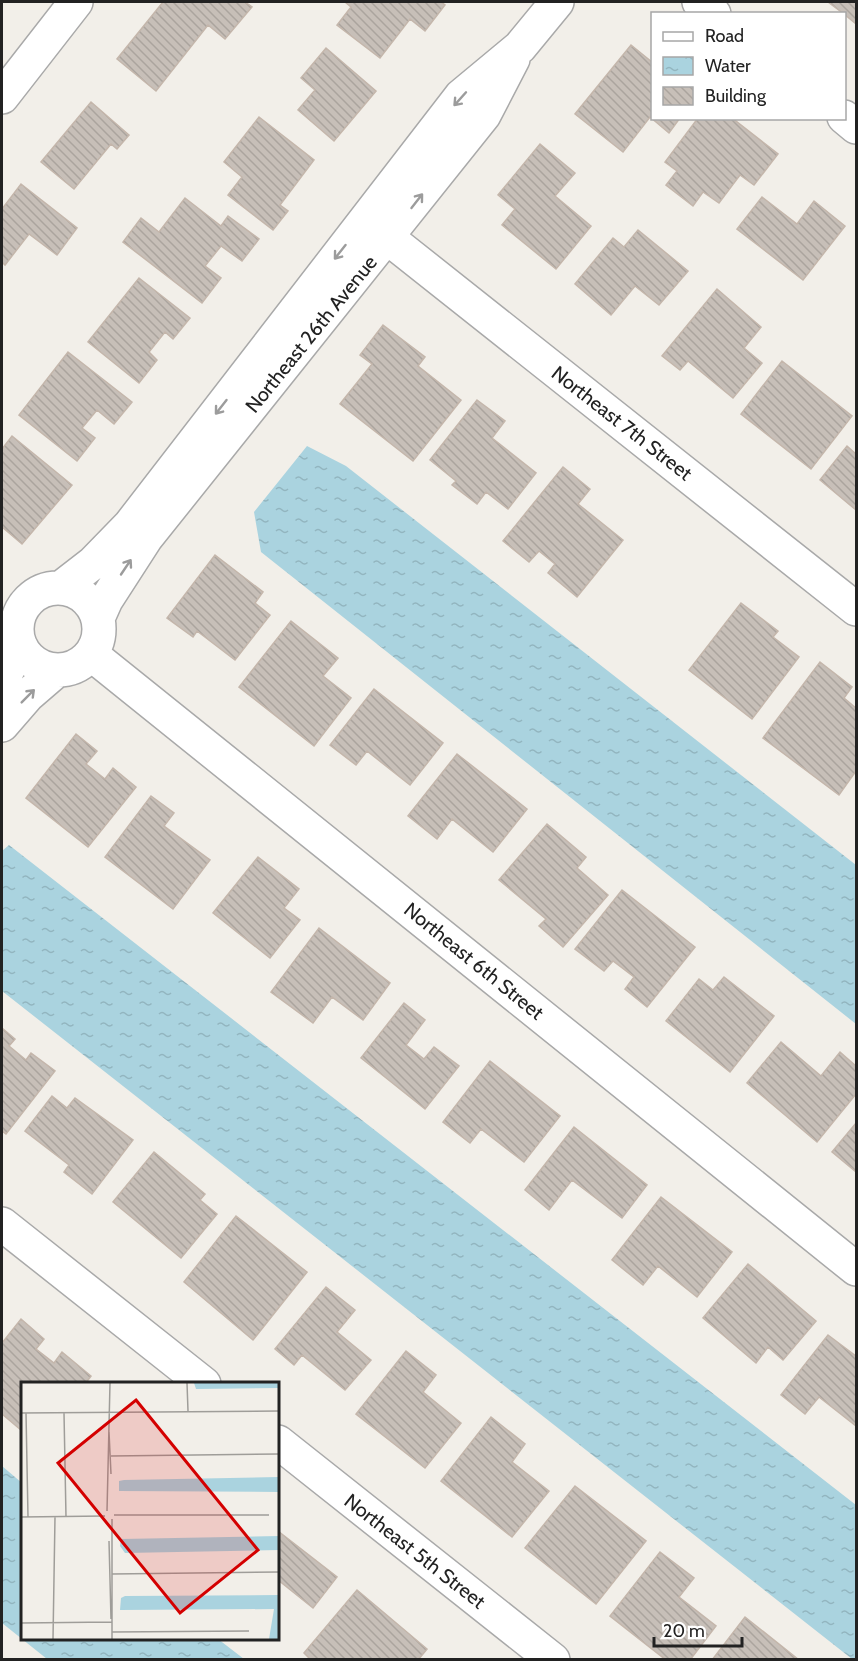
<svg xmlns="http://www.w3.org/2000/svg" width="858" height="1661" font-family="Cabin,sans-serif">
<style>
.water{fill:url(#water-ripples)}
.building{fill:url(#building-back-hatch);stroke:#c4b6ab;stroke-width:1.5}
.lines{fill:none;stroke-linecap:round;stroke-linejoin:round}
.minor-casing{stroke:#a9a9a9;stroke-width:36}
.minor{stroke:#fff;stroke-width:33}
.oneway{stroke:#9c9c9c}
.labels{text-anchor:middle;dominant-baseline:central;stroke-width:4.5;stroke-linejoin:round;paint-order:stroke}
.street-label{font-size:20px;fill:#222;stroke:#fff}
.inset-road{fill:none;stroke:#9f9d99;stroke-width:1.5}
.view{fill:#d40000;fill-opacity:0.15;stroke:#d40000;stroke-width:3}
.inset-edge{fill:none;stroke:#222;stroke-width:3}
</style>
<defs>
<pattern id="water-ripples" width="26" height="14" patternUnits="userSpaceOnUse" patternTransform="scale(1.5)"><rect width="26" height="14" fill="#aad3df"/><path d="M2 4q2-2 4 0t4 0M15 11q2-2 4 0t4 0" fill="none" stroke="#92b5bf"/></pattern>
<pattern id="building-back-hatch" width="6" height="6" patternUnits="userSpaceOnUse" patternTransform="scale(1.5)"><rect width="6" height="6" fill="#c7bfb8"/><path d="M-1 5l2 2M0 0l6 6M5-1l2 2" fill="none" stroke="#aba49e"/></pattern>
</defs>
<rect width="100%" height="100%" fill="#f2efe9"/>
<path class="water" d="M 307,446 L 346,466 L 856,865 L 856,1024 L 261,552 L 254,512 Z
M 9,845 L 856,1505 L 856,1659 L 852,1659 L 2,991 L 2,851 Z
M 2,1466 L 22,1483 L 22,1638 L 218,1639 L 244,1659 L 47,1659 L 2,1623 Z"/>
<path class="building" d="M 163,2 L 245,2 L 252,7 L 225,39 L 208,25 L 156,91 L 117,59 Z
M 345,2 L 441,2 L 445,5 L 425,31 L 410,19 L 380,58 L 337,25 L 351,7 Z
M 828,2 L 856,2 L 856,24 L 844,14 Z
M 631,45 L 652,62 L 652,118 L 680,118 L 669,133 L 650,117 L 623,152 L 575,114 Z
M 326,48 L 376,91 L 334,141 L 298,110 L 315,90 L 301,78 Z
M 91,102 L 129,135 L 117,149 L 111,144 L 74,189 L 41,162 Z
M 259,117 L 314,160 L 280,205 L 288,211 L 273,230 L 228,195 L 242,177 L 224,162 Z
M 698,118 L 732,118 L 778,154 L 754,185 L 740,175 L 719,203 L 703,192 L 693,206 L 666,185 L 677,171 L 665,162 Z
M 540,144 L 575,173 L 555,196 L 591,226 L 556,269 L 502,225 L 515,209 L 498,195 Z
M 21,184 L 77,228 L 57,255 L 29,234 L 5,265 L 2,262 L 2,209 Z
M 762,197 L 797,224 L 814,201 L 845,226 L 803,280 L 737,229 Z
M 185,198 L 221,226 L 228,216 L 259,239 L 242,261 L 221,246 L 205,266 L 221,278 L 202,303 L 123,242 L 141,218 L 159,232 Z
M 638,230 L 688,271 L 659,305 L 635,286 L 611,315 L 575,284 L 613,238 L 624,247 Z
M 139,278 L 190,318 L 173,339 L 165,332 L 149,352 L 157,360 L 139,383 L 88,342 Z
M 717,289 L 761,327 L 744,348 L 762,363 L 733,398 L 688,361 L 680,370 L 662,356 Z
M 383,325 L 425,357 L 418,366 L 461,400 L 413,461 L 340,404 L 372,364 L 360,355 Z
M 68,352 L 132,402 L 114,424 L 97,410 L 82,428 L 95,438 L 77,461 L 19,415 Z
M 782,361 L 852,416 L 811,469 L 741,414 Z
M 477,400 L 505,421 L 492,438 L 536,473 L 508,509 L 486,492 L 477,504 L 452,485 L 456,481 L 430,460 Z
M 12,436 L 72,485 L 22,544 L 2,527 L 2,449 Z
M 847,446 L 856,454 L 856,510 L 820,480 Z
M 563,467 L 590,489 L 578,504 L 623,540 L 577,597 L 548,573 L 555,564 L 539,551 L 529,562 L 503,541 Z
M 215,555 L 263,592 L 255,603 L 270,615 L 235,660 L 197,631 L 193,637 L 167,618 Z
M 741,603 L 778,631 L 773,637 L 799,657 L 752,719 L 689,670 Z
M 291,621 L 338,658 L 323,676 L 351,698 L 314,746 L 239,687 Z
M 820,662 L 852,687 L 844,698 L 856,708 L 856,771 L 839,795 L 763,738 Z
M 374,689 L 443,743 L 410,785 L 367,751 L 356,765 L 330,745 Z
M 76,734 L 97,751 L 86,764 L 105,779 L 113,768 L 136,787 L 88,847 L 26,798 Z
M 457,754 L 527,809 L 493,852 L 452,819 L 437,839 L 408,816 Z
M 151,796 L 174,813 L 164,826 L 210,860 L 173,909 L 105,857 Z
M 547,824 L 586,857 L 577,868 L 608,895 L 563,947 L 539,926 L 546,919 L 499,880 Z
M 258,857 L 299,889 L 284,908 L 300,920 L 270,958 L 213,913 Z
M 622,890 L 695,947 L 647,1007 L 625,989 L 634,977 L 613,961 L 604,971 L 575,949 Z
M 319,928 L 390,983 L 363,1020 L 332,997 L 313,1023 L 271,992 Z
M 724,977 L 774,1016 L 730,1072 L 666,1021 L 699,979 L 713,990 Z
M 404,1003 L 425,1020 L 406,1045 L 424,1059 L 434,1047 L 459,1066 L 425,1109 L 361,1058 Z
M 2,1028 L 15,1039 L 9,1046 L 26,1060 L 31,1053 L 55,1071 L 6,1134 L 2,1131 Z
M 781,1042 L 821,1076 L 840,1052 L 856,1066 L 856,1094 L 817,1142 L 747,1083 Z
M 490,1061 L 560,1116 L 524,1162 L 481,1129 L 470,1143 L 443,1122 Z
M 52,1096 L 67,1108 L 75,1098 L 133,1140 L 92,1194 L 64,1172 L 69,1165 L 25,1131 Z
M 856,1123 L 856,1172 L 832,1152 Z
M 574,1127 L 647,1185 L 622,1218 L 572,1180 L 549,1210 L 525,1190 Z
M 154,1152 L 205,1194 L 200,1200 L 217,1214 L 181,1258 L 113,1202 Z
M 661,1197 L 732,1252 L 697,1297 L 658,1266 L 643,1285 L 612,1260 Z
M 236,1216 L 307,1272 L 253,1340 L 184,1282 Z
M 748,1264 L 816,1321 L 783,1360 L 768,1347 L 756,1363 L 703,1318 Z
M 326,1287 L 355,1310 L 337,1332 L 371,1360 L 345,1390 L 302,1355 L 294,1365 L 275,1349 Z
M 21,1319 L 44,1339 L 36,1349 L 54,1363 L 62,1352 L 91,1376 L 85,1384 L 22,1384 L 22,1431 L 2,1414 L 2,1343 Z
M 828,1335 L 856,1356 L 856,1426 L 819,1397 L 805,1414 L 781,1395 Z
M 406,1351 L 436,1375 L 423,1392 L 461,1423 L 425,1468 L 356,1414 Z
M 491,1417 L 525,1444 L 512,1462 L 549,1491 L 512,1537 L 441,1481 Z
M 575,1486 L 646,1541 L 596,1604 L 525,1548 Z
M 278,1531 L 337,1577 L 313,1608 L 278,1580 Z
M 660,1552 L 694,1578 L 679,1597 L 716,1626 L 690,1660 L 666,1660 L 610,1616 Z
M 357,1590 L 427,1649 L 418,1660 L 311,1660 L 304,1653 Z
M 745,1617 L 799,1660 L 712,1660 Z"/>
<g class="lines">
<defs>
<path id="minor" d="M 699,2 L 714,14
M 2,97 L 76,2
M 844,117 L 856,127
M 388,238 L 856,609
M 62,587 L 93,563 L 130,525 L 461,96 L 520,47 L 557,2
M17 629a41 41 0 1 1 82 0a41 41 0 1 1-82 0Z
M 98,618 L 106,600 L 146,538 L 484,115 L 513,59
M 91,654 L 856,1269
M 2,682 L 10,665 L 18,638
M 2,725 L 28,695 L 57,670
M 2,1224 L 204,1384
M 278,1442 L 553,1660"/>
</defs>
<use href="#minor" class="minor-casing"/>
<use href="#minor" class="minor"/>
</g>
<defs><path id="oneway-shaft" d="M-6 0H5M1.5-3L5.5 0L1.5 3" fill="none" stroke-width="1.6" stroke-linecap="round" stroke-linejoin="round" transform="scale(1.5)"/></defs>
<g class="oneway">
<use href="#oneway-shaft" transform="translate(460 99) rotate(132)"/>
<use href="#oneway-shaft" transform="translate(417 201) rotate(-52)"/>
<use href="#oneway-shaft" transform="translate(340 252) rotate(128)"/>
<use href="#oneway-shaft" transform="translate(221 407) rotate(128)"/>
<use href="#oneway-shaft" transform="translate(126 567) rotate(-56)"/>
<use href="#oneway-shaft" transform="translate(28 696) rotate(-45)"/>
</g>
<g class="labels">
<g class="street-label">
<text transform="translate(311 334) rotate(-51)">Northeast 26th Avenue</text>
<text transform="translate(622 423) rotate(38)">Northeast 7th Street</text>
<text transform="translate(474 961) rotate(39)">Northeast 6th Street</text>
<text transform="translate(415 1551) rotate(38)">Northeast 5th Street</text>
</g>
</g>
<g transform="translate(21 1382)">
<rect width="258" height="258" fill="#f2efe9"/>
<path d="M 173,1 L 258,1 L 258,6 L 175,7 ZM 258,95 L 258,110 L 98,109 L 98,99 L 103,98 ZM 258,154 L 258,168 L 104,171 L 99,164 L 100,157 ZM 258,213 L 258,257 L 248,257 L 253,227 L 99,228 L 100,216 L 104,214 Z" fill="#aad3df"/>
<path class="inset-road" d="M 166,1 L 167,29M 0,31 L 258,29M 5,31 L 7,135M 43,31 L 45,135M 88,50 L 90,92M 90,74 L 258,72M 86,129 L 89,1M 93,133 L 248,133M 0,135 L 84,134M 88,159 L 90,237M 91,192 L 258,190M 0,241 L 91,240M 91,250 L 228,249M 32,257 L 34,135M 91,257 L 91,137"/>
<path class="view" d="M 115,18 L 237,168 L 159,231 L 37,81 Z"/>
<rect width="258" height="258" class="inset-edge"/>
</g>
<rect width="858" height="1661" fill="none" stroke="#222222" stroke-width="6"/>
<rect x="651" y="12" width="195" height="108" fill="#ffffff" stroke="#a7a7a7" stroke-width="1.5"/>
<rect x="663" y="32" width="30" height="9" fill="#ffffff" stroke="#a7a7a7" stroke-width="1.5"/>
<text x="705" y="42" font-size="18" fill="#222222">Road</text>
<rect x="663" y="57" width="30" height="18" fill="url(#water-ripples)" stroke="#a7a7a7" stroke-width="1.5"/>
<text x="705" y="72" font-size="18" fill="#222222">Water</text>
<rect x="663" y="87" width="30" height="18" fill="url(#building-back-hatch)" stroke="#a7a7a7" stroke-width="1.5"/>
<text x="705" y="102" font-size="18" fill="#222222">Building</text>
<path d="M654 1637v9h88v-9" fill="none" stroke="#222222" stroke-width="3"/>
<text x="663" y="1637" font-size="18" fill="#222222" stroke="#ffffff" stroke-width="4.5" paint-order="stroke">20 m</text>
</svg>
